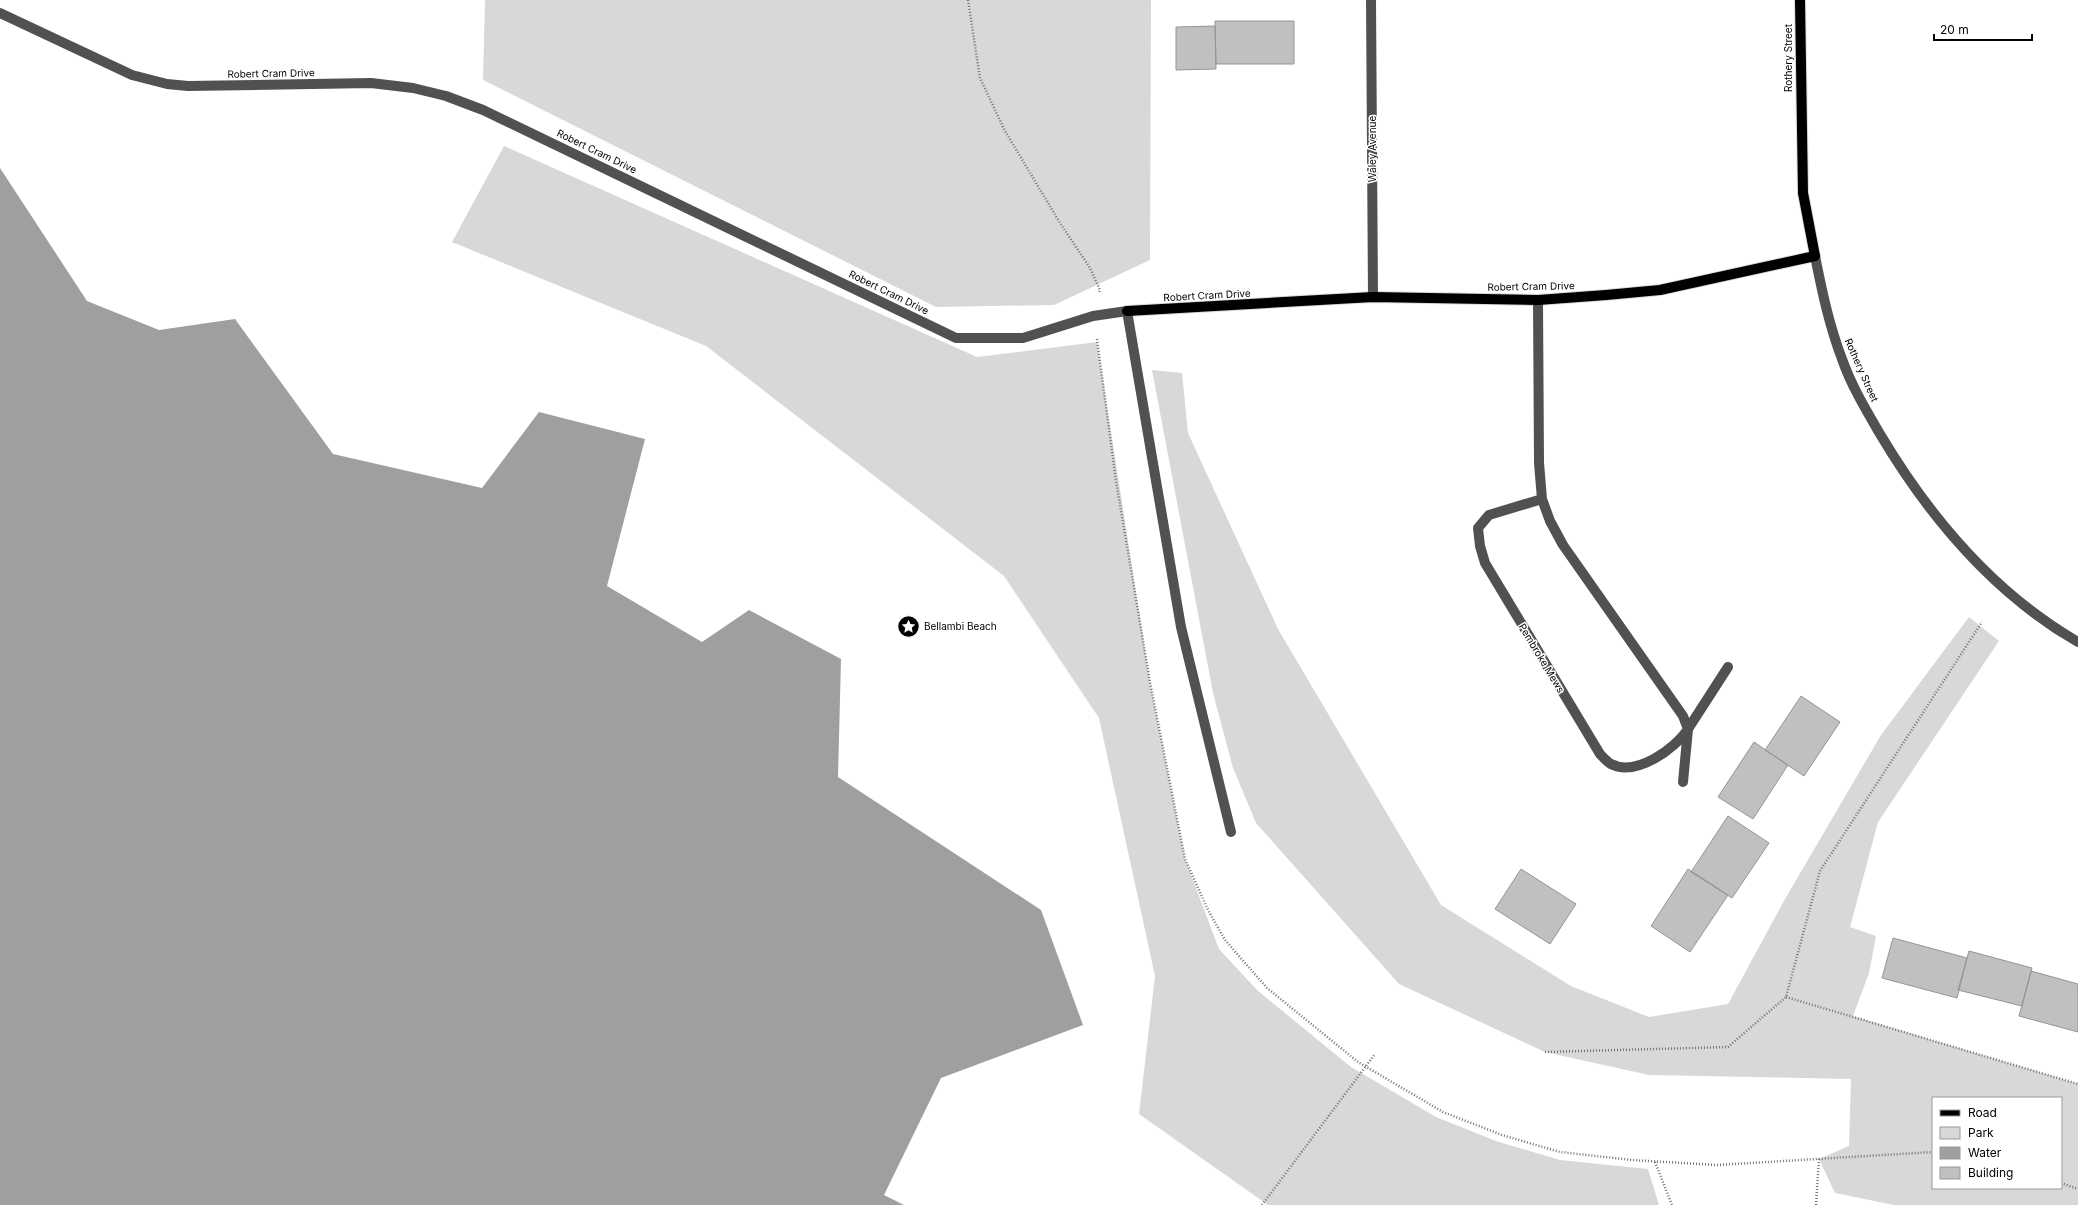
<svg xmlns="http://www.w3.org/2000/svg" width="2078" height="1205" font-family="Inter,sans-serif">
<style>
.green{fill:#d8d8d8;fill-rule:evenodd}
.water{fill:#9f9f9f}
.building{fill:#c0c0c0;stroke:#959595}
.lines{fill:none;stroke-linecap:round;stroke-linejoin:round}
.major-casing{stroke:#dbdbdb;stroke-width:12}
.path{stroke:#737373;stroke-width:2.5;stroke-dasharray:1 2;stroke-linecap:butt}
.minor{stroke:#515151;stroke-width:10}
.major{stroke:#000;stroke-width:10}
.labels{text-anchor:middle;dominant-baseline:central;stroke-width:3;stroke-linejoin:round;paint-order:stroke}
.street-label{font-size:10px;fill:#000;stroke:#fff}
.poi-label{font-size:10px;fill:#000;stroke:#fff;text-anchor:start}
</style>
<rect width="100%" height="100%" fill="#fff"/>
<path class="green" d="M 485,0 L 1151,0 L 1150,260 L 1054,305 L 936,307 L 483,80 Z
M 504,146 L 977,357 L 1097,342 L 1150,682 L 1185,859 L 1219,949 L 1258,991 L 1351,1067 L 1436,1117 L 1496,1141 L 1560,1160 L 1648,1169 L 1659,1205 L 1268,1205 L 1139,1114 L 1155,976 L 1099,718 L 1004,576 L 706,346 L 452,242 Z
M 1152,370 L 1182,373 L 1188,433 L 1278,629 L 1441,905 L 1571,986 L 1649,1017 L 1728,1004 L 1785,899 L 1881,735 L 1969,617 L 1999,641 L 1878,822 L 1850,927 L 1876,936 L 1869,973 L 1853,1016 L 2078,1084 L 2078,1205 L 1894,1205 L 1835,1193 L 1819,1159 L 1849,1146 L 1851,1079 L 1649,1075 L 1545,1052 L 1399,984 L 1256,823 L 1233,768 L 1213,693 ZM 1933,1098 L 2061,1098 L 2061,1188 L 1933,1188 Z"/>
<path class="water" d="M 0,168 L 87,301 L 159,330 L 235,319 L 333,454 L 482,488 L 539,412 L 645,439 L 607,586 L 702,642 L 749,610 L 841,659 L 838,777 L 1041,910 L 1083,1025 L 941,1078 L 884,1195 L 904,1205 L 0,1205 Z"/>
<path class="building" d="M 1215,21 L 1294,21 L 1294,64 L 1216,64 Z
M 1215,26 L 1216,69 L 1176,70 L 1176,27 Z
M 1801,696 L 1840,722 L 1804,776 L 1765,750 Z
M 1754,742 L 1788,765 L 1753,819 L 1718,797 Z
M 1728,816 L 1769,843 L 1732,898 L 1691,872 Z
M 1521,869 L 1576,904 L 1550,944 L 1495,909 Z
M 1688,869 L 1728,895 L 1690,952 L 1651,926 Z
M 1893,938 L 1967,958 L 1957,998 L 1882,978 Z
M 1969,951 L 2032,968 L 2022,1006 L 1958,990 Z
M 2031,971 L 2078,984 L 2078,1032 L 2019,1016 Z"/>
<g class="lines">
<defs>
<path id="major" d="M 1127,311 L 1373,297 L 1538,300 L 1606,295 L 1660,290 L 1815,256 L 1803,193 L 1800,0"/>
</defs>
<use href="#major" class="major-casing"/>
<path class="path" d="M 968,0 L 980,78 L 1005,131 L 1060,223 L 1090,268 L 1100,290 L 1099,293
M 1097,339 L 1116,481 L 1150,682 L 1185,859 L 1208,910 L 1225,940 L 1267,988 L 1358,1062 L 1443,1112 L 1502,1135 L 1560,1152 L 1632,1160 L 1717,1165 L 1933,1152
M 1786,997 L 2078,1084
M 1545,1052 L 1728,1047 L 1786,997 L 1820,871 L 1982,622
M 1655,1162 L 1672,1205
M 2061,1183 L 2078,1189
M 1262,1205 L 1375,1054
M 1816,1205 L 1819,1159"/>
<path class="minor" d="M 1371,0 L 1373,297
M 0,13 L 132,75 L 167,84 L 188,86 L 371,83 L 413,88 L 446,96 L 483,110 L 956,338 L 1023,338 L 1093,316 L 1127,311 L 1181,627 L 1231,832
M 1815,256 C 1822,291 1829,325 1842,359 C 1851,385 1866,410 1880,434 C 1930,518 1993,593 2078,642
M 1538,300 L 1539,463 L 1542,499 L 1550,521 L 1563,545 L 1683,716 L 1688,729 C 1675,749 1636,777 1611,764 C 1607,762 1603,757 1600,754 L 1485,563 L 1480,546 L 1478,528 L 1489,515 L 1542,499
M 1683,782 L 1688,729 L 1728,667"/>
<use href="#major" class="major"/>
</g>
<defs>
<symbol id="sight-disc" viewBox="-11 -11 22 22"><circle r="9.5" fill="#000" stroke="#fff"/><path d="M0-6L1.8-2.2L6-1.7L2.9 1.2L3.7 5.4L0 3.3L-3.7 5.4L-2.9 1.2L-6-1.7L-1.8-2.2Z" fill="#fff"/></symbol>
</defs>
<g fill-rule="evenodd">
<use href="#sight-disc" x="896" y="614" width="25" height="25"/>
</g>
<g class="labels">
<g class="street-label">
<text transform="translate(1788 58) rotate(-90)">Rothery Street</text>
<text transform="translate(271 73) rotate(-1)">Robert Cram Drive</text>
<text transform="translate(1372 149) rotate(-90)">Waley Avenue</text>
<text transform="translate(597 151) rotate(26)">Robert Cram Drive</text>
<text transform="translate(1531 286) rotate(-1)">Robert Cram Drive</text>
<text transform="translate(889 292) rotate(26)">Robert Cram Drive</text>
<text transform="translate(1207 295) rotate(-3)">Robert Cram Drive</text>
<text transform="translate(1862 370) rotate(66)">Rothery Street</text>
<text transform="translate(1542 658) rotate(59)">Pembroke Mews</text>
</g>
<g class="poi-label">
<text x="924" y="626">Bellambi Beach</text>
</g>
</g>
<rect x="1932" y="1097" width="130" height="92" fill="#ffffff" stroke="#999999"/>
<rect x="1940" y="1110" width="20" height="6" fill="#000000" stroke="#999999"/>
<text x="1968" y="1117" font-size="12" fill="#000000">Road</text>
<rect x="1940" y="1127" width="20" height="12" fill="#d8d8d8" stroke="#999999"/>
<text x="1968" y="1137" font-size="12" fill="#000000">Park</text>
<rect x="1940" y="1147" width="20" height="12" fill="#9f9f9f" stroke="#999999"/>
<text x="1968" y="1157" font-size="12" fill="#000000">Water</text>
<rect x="1940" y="1167" width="20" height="12" fill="#c0c0c0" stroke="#999999"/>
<text x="1968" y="1177" font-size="12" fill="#000000">Building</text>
<path d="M1934 34v6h98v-6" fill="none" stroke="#000000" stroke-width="2"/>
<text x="1940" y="34" font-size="12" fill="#000000" stroke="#ffffff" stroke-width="3" paint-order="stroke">20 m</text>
</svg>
